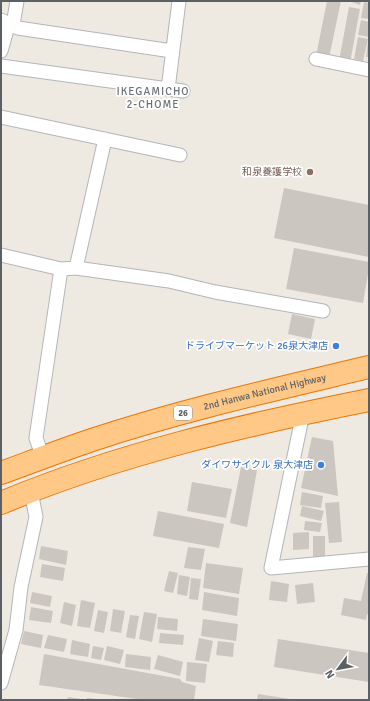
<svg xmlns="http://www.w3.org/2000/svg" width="370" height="701" font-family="Signika,'Noto Sans JP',sans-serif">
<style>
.building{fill:#cbc6c0}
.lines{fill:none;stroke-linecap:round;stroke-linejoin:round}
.street-casing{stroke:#b2b6ba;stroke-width:15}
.highway-casing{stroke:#ef7400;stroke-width:24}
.street{stroke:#fff;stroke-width:13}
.highway{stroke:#ffc887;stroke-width:22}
.education-dot{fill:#8d6e63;stroke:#fff;stroke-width:1.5}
.shop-dot{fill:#3f7fe0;stroke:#fff;stroke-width:1.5}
.labels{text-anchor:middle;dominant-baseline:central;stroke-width:3.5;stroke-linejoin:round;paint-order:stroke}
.shield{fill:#fff;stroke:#8c9092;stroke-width:1}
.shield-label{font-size:9px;font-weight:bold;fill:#5a6064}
.education-label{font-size:10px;fill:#785e54;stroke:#fff;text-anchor:end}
.shop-label{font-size:10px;fill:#366cbe;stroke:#fff;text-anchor:end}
.street-label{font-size:10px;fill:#5a6064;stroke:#fff}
.neighbourhood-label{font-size:11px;letter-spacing:1px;fill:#6b7276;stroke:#fff}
</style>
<rect width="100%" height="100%" fill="#eee9e1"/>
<path class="building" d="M 327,1 L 341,1 L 329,58 L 316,56 Z
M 349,1 L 361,1 L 360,5 Z
M 364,2 L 369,3 L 369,19 L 361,18 Z
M 349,7 L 360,9 L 350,63 L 339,61 Z
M 361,20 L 369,22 L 369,37 L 358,35 Z
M 358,37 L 368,39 L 363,61 L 354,59 Z
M 368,41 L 369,41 L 369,57 L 366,57 Z
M 284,188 L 369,205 L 369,257 L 274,238 Z
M 294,248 L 369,262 L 369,268 L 363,303 L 286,289 Z
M 292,314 L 315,319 L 311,339 L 288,334 Z
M 312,437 L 333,441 L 338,496 L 301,488 Z
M 241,467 L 257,470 L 247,527 L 230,523 Z
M 192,482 L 232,489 L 226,518 L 187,511 Z
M 302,492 L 323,496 L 321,508 L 300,505 Z
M 339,502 L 342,542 L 329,543 L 325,503 Z
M 302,506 L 324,511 L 321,521 L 300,516 Z
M 158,511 L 224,524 L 219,548 L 153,536 Z
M 305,521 L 322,523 L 320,532 L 304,530 Z
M 309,532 L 309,549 L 293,550 L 293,533 Z
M 313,536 L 325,536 L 325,557 L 313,557 Z
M 41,546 L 68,551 L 66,565 L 39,559 Z
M 188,547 L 205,549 L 201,570 L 184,568 Z
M 206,563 L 243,568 L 239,594 L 203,588 Z
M 42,564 L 65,568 L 63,581 L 40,577 Z
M 169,571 L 178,573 L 173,593 L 164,591 Z
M 367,573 L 369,573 L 369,615 L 367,614 L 366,620 L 341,615 L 344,598 L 361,601 Z
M 179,575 L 190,577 L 187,596 L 177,594 Z
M 191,578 L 201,579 L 198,600 L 189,599 Z
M 271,581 L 289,584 L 287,602 L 269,600 Z
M 313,583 L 315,602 L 297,604 L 295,585 Z
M 32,592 L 52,596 L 50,607 L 30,603 Z
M 204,592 L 239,598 L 237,616 L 202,610 Z
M 81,600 L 95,603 L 90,628 L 77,626 Z
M 64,602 L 76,605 L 72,626 L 60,623 Z
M 31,607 L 53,611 L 51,623 L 29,620 Z
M 113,609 L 125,611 L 121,633 L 110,631 Z
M 98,610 L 108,612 L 104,633 L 94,631 Z
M 144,612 L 157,614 L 152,642 L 139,639 Z
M 130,615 L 139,616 L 135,639 L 126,637 Z
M 158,617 L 178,619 L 177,631 L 157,629 Z
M 203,619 L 238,624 L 236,641 L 201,636 Z
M 24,631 L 43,635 L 41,648 L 21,644 Z
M 160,633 L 184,635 L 183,645 L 159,643 Z
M 48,635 L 67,639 L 64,652 L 44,648 Z
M 199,638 L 213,641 L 209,662 L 195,660 Z
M 278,639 L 369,653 L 369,682 L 274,667 Z
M 72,640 L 90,644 L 88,657 L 70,654 Z
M 218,641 L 234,643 L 233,657 L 216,655 Z
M 93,646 L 104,648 L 101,660 L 91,658 Z
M 107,646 L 124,650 L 120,664 L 104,660 Z
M 44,654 L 180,679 L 182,682 L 196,686 L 194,700 L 144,700 L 39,685 Z
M 126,654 L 151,657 L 150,670 L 125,667 Z
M 158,655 L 183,662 L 180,676 L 154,669 Z
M 187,662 L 207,664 L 205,683 L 186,681 Z
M 258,694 L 290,699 L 290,700 L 257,700 Z
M 68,697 L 81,699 L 81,700 L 67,700 Z
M 87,698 L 97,699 L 96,700 L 87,700 Z"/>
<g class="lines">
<defs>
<path id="street" d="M 1,20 L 18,28 L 172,51
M 13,25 L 17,1
M 1,51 L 9,23
M 316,59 L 369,70
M 1,66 L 183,91
M 168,89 L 179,1
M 1,117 L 180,155
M 1,255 L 61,269 L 76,268 L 169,281 L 215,292 L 323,311
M 76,268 L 105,139
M 303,413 L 271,568 L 369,559
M 43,458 L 36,438 L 61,269
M 1,683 L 16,630 L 21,587 L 36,517 L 31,491"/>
<g id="highway">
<path id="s1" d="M 1,473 C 31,462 62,450 92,440 C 182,410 277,389 369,367"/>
<path d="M 1,503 C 118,454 244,425 369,400"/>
</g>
</defs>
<use href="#street" class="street-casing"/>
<use href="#highway" class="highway-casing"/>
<use href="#street" class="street"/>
<use href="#highway" class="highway"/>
</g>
<circle class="education-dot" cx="310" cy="172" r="4"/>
<g class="shop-dot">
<circle cx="336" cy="346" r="4"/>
<circle cx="321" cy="465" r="4"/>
</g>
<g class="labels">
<rect class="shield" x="174" y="406" width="18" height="14" rx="3"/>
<g class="shield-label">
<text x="183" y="413">26</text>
</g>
<g class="education-label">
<text x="302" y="172">和泉養護学校</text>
</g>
<g class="shop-label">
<text x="328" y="346">ドライブマーケット 26泉大津店</text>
<text x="313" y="465">ダイワサイクル 泉大津店</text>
</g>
<g class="street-label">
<text stroke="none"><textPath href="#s1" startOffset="276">2nd Hanwa National Highway</textPath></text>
</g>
<g class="neighbourhood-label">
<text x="153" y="91">IKEGAMICHO<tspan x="153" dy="13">2-CHOME</tspan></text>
</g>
</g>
<rect width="370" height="701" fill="none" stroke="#5a6064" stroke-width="4"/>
<g transform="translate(338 669) rotate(238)" stroke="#ffffff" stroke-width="3" paint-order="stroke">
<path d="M0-3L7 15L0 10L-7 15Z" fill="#5a6064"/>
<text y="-6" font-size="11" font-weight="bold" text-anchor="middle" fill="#5a6064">N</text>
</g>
</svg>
